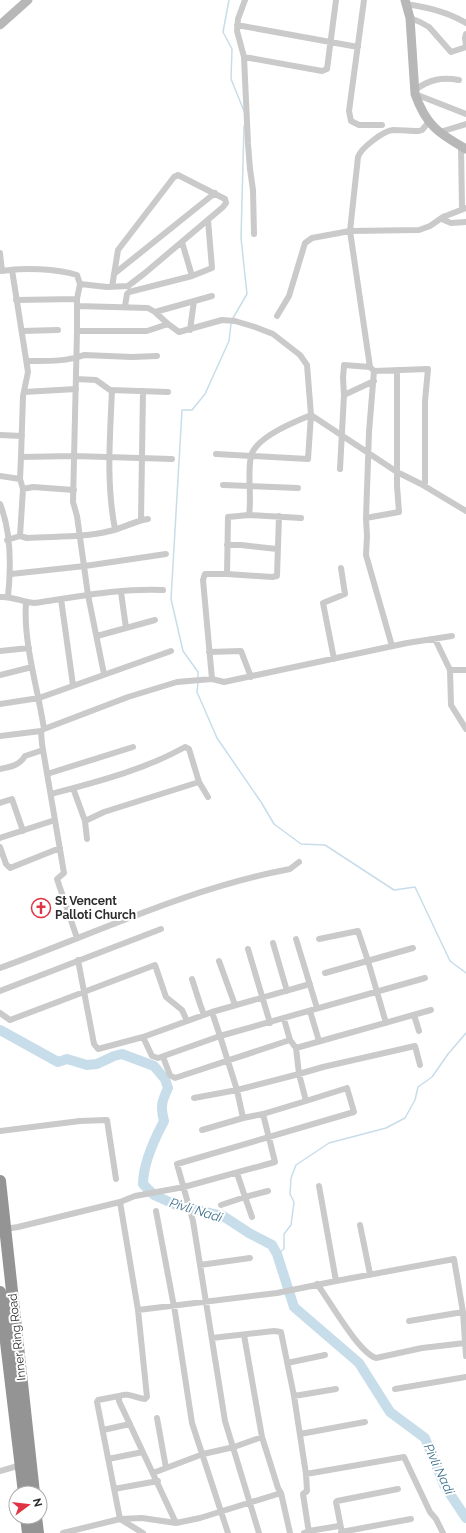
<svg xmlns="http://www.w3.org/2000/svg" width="466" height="1533" font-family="Raleway,sans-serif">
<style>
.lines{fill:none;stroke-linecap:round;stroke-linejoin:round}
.stream{stroke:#c8ddea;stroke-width:1.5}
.river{stroke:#c8ddea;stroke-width:10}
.street{stroke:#cacaca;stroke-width:6}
.secondary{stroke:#b7b7b7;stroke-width:9}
.highway{stroke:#949494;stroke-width:12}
.labels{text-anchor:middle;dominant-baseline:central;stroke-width:4;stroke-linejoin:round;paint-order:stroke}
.poi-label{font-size:12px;font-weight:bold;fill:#2d2d2d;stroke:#fff;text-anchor:start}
.street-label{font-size:12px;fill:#2d2d2d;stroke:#fff}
.water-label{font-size:13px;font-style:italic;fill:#3e708d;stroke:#fff}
</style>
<rect width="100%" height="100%" fill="#fff"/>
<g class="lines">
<path class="stream" d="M 229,0 L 223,32 L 232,49 L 231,79 L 244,111
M 233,318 L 247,294 L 241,238 L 244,126
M 198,677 L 198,672 L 183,651 L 171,599 L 182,410 L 192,410 L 205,394 L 229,341 L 231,324
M 198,683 L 197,692 L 217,738 L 261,802 L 274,824 L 301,844 L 325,845 L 394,890 L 415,887 L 450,961 L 466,973
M 277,1254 L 284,1249 L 284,1234 L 291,1225 L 294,1202 L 290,1194 L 291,1178 L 296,1165 L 329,1143 L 386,1128 L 405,1118 L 415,1100 L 418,1087 L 432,1077 L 448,1054 L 466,1033"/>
<path class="river" d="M 0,1030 L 58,1062 L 67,1059 L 87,1065 L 97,1064 L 114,1056 L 122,1054 L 154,1066 L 165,1079 L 168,1088 C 162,1101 160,1106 164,1121 C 155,1138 143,1164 143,1184 L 154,1195 L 176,1205 L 223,1216 L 249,1233 L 272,1245 L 277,1254 L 294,1307 L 359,1363 L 390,1412 L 425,1438 L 444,1485 L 466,1518"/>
<path class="street" d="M 245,0 L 238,19 L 237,31 L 244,57 L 248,144 L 250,169 L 253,190 L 254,234
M 364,0 L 349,111 L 351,121 L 359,125 L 382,125
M 406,4 C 427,7 448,12 466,23
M 410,18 L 420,22 L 429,27 L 451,52 L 466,47
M 237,25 L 358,47
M 466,34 L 465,38 L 466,45
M 244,57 L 322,71 L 327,69 L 336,0
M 415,90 C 430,79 442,77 459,80
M 415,94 L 466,114
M 440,132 L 466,124
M 461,146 L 462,209
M 466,208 L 443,217 L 444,220 L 451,223 L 466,222
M 182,242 L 192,276
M 0,253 L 2,271 C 23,267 57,269 77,275 L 80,284 L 107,287 L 128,286 L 145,273 L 223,207 L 226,203 L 225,199 L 178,175 L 174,177 L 118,250 L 112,287
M 12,270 L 28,372 L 23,396 L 21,457 L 74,456 L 172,459
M 114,274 L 215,193
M 80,284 L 77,299 L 77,331 L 73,502 L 77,516 L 88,595 L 104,674
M 16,300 L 77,299
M 77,306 L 148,308 L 155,312 L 168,324 L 147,331 L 77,331
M 125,306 L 127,294 L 129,292 L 192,276 L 212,268 L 208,220
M 155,312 L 212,296
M 277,316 L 289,296 L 305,243 L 312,238 L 350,231 L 358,157 C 361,148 383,131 393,130 C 402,130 410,131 419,131 L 422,130 L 429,122
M 168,324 L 179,332 L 222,320 L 235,321 L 255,327 L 273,334 L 300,355 L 307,365 L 311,415 L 308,459 L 216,454
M 190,330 L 194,301
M 22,331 L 58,330
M 27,361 C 46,361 66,362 84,355 L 132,357 L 157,356
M 374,371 L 369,432 L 366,518 L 399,512 L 397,486 L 397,370
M 76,379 L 96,380 L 110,390 L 168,392
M 112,390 C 110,437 106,483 115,529
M 24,392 L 76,389
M 344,395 L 374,381
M 0,435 L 22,436
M 21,457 L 20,479 L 23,489 L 33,487 L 74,490
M 340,469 L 344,395 L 343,378 L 344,365 L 370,367
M 0,476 L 20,479
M 421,484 L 466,511
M 223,485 L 298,488
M 0,504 C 11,531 11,568 8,597
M 249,515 C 252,497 247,474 251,456 C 256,437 294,422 311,415 L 397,472 L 421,484 L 425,483 L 425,401 L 428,369 L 374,371 L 370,367 L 350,231 L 419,230 L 430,226 L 443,217
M 366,518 L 367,536 L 366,555 L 392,646
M 141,520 L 143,391
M 20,536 L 23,489
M 7,540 L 20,536 L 27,538 C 55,536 83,538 110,531 C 123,528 135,521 148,519
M 227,545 L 241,545 L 277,549
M 11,574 L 85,566 L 166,554
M 227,574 L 228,517 L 249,515 L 301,518
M 121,592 L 126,628
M 0,597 C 12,596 22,602 34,603 C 76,597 120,588 163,590
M 61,599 L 73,685
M 26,603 C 23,642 38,689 44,729 L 41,731 L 42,744 L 64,873 L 57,879 L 77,938
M 97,636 L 155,620
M 435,639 L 450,670 L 451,705 L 466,729
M 0,651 L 29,648
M 209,652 L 241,651 L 251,677
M 334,659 L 323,603 L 345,594 L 341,568
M 450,670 L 466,670
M 0,675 L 32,667
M 212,679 L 203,580 L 205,574 L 227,574 L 272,577 L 277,576 L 279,516
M 0,704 L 39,698 L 171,651
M 44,729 L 128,697 L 177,682 L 212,679 L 224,682 L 407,643 L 452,636
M 0,736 L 41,731
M 0,769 C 10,767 19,766 25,756 L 43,750
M 47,774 L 133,747
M 73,788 L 85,821 L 104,812 L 199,782 L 208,797
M 51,794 C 96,782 144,770 185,747 L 189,749 L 199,782
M 0,803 L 12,799 L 23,831
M 85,821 L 87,839
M 0,838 L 55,820
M 0,847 L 6,864 L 10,868 L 60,848
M 296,939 L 317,1008
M 319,939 L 358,931 L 368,961 L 386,1023
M 273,943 L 287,991
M 248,949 L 270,1023
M 78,960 L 94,1044 L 98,1049 L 143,1037 L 152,1056 L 158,1058 L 220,1036 L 237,1090 L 194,1098
M 219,961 L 235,1005
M 0,968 C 96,933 189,888 290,869 L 299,862
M 325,973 L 413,948
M 192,979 L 200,1004 L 204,1015
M 0,991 L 161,929
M 310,1011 L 319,1041
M 212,1012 L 310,984
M 0,1013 L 10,1020 L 155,965 L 166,997 L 182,1010 L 187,1021
M 414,1015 L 419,1031
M 284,1019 L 290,1040 L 296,1048 L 431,1010
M 143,1037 L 212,1012 L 220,1036 L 425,978
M 163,1057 L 170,1075 L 175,1078 L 290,1040
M 263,1114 L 243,1118 L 237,1090 L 299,1074 L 296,1048
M 202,1130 L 243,1118
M 0,1131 L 80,1121 L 107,1120 L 116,1179
M 237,1173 L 245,1197 L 268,1191
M 319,1186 L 336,1281
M 120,1202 L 135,1196 L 184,1187 L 275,1162 L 263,1114 L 306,1101 L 299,1074 L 323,1067 L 415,1046 L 420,1065
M 221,1205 L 245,1197 L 252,1217
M 156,1211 L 175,1312 L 192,1423 L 228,1533
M 360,1225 L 370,1274
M 5,1229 L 18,1227 L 120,1202 L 138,1310 L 147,1397 L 145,1399 C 135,1398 128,1392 119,1396 L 119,1401 L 176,1523
M 200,1265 L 250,1258
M 317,1284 C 330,1301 358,1352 376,1358 L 422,1348 L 465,1343
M 138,1310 L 277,1293 L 336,1281 L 454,1259 L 463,1312
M 409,1321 L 463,1312 L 466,1356
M 244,1335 L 262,1437 L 278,1488 L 281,1493 L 290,1533
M 212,1338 L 274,1331 L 281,1332 L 294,1396 L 306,1474 L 404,1457 L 430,1512 L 436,1519 L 443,1533
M 287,1363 L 325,1355
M 395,1389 L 466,1377
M 119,1396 L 98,1400 L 97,1402 L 120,1519 L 142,1518 L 176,1523 L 200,1518 L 281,1493
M 294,1396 L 336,1389
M 157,1418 L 166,1468
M 103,1430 L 130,1424
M 300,1434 L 365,1422
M 108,1459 L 143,1452
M 0,1471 L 21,1465
M 153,1473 L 203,1454 L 234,1447 L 262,1437
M 306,1474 L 307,1491 L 303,1494 L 309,1533
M 114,1489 L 158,1481
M 341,1532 L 411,1519
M 63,1533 L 120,1519 L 143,1533
M 259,1533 L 225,1421 L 193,1221 L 177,1164 L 354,1112 L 347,1088 L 306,1101
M 304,1533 L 309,1531 L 339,1526
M 342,1533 L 336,1502 L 337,1501 L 398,1489"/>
<path class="secondary" d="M 405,0 L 410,18 L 415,94 C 426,125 438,133 466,149
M 0,25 L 28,0"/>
<path class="highway" d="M 0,1181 L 34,1493
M 0,1292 L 24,1493
M 26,1517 L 28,1533
M 36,1517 L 38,1533"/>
</g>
<defs>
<symbol id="church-ring" viewBox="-11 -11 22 22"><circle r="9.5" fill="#fff" stroke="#e03444" stroke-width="1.5"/><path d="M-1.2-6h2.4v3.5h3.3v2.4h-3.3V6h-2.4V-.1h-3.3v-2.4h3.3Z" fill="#e03444"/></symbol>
</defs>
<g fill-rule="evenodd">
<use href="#church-ring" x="30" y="897" width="22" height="22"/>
</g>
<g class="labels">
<g class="poi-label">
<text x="55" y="901">St Vencent<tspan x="55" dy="14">Palloti Church</tspan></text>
</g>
<g class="street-label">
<text transform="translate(17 1337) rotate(-96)">Inner Ring Road</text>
</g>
<g class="water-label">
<text transform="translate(196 1210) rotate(17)">Pivli Nadi</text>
<text transform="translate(439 1469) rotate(65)">Pivli Nadi</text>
</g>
</g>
<g transform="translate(28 1505) rotate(75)"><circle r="19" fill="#ffffff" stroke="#ababab"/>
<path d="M0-3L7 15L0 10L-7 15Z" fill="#e03444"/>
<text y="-6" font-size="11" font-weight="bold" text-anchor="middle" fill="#2d2d2d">N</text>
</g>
</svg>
